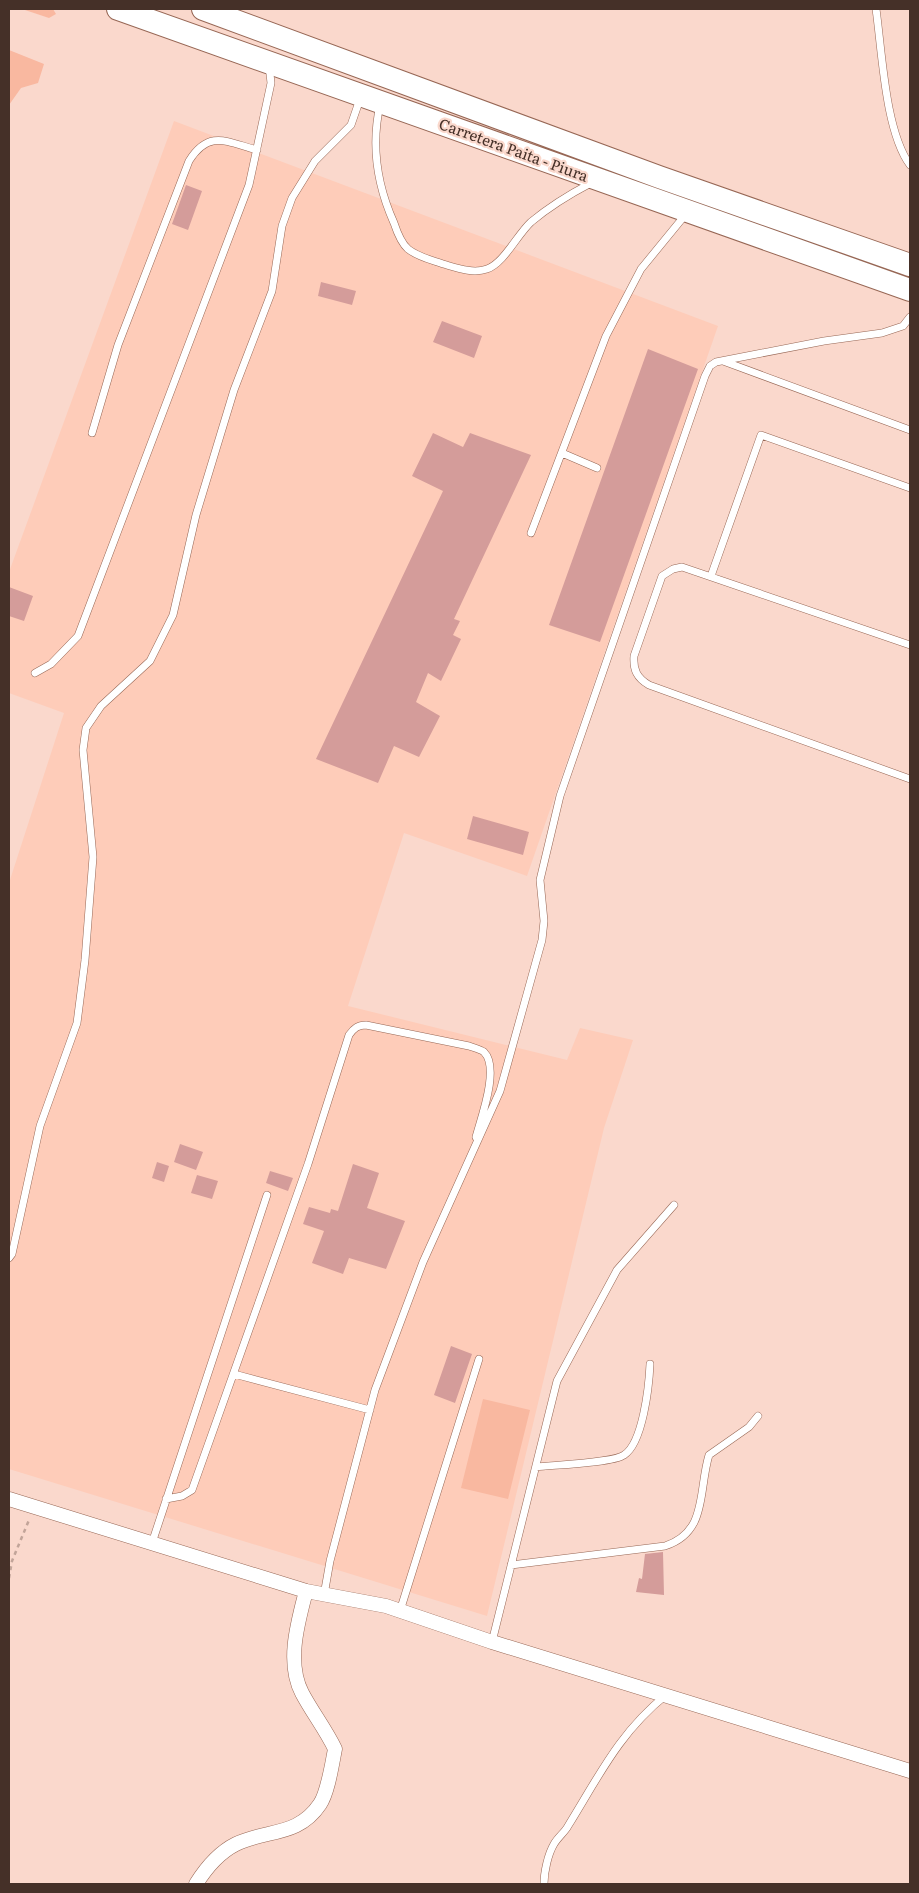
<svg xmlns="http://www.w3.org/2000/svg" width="919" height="1893" font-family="Literata,serif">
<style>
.built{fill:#feccb9}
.green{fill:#f9b8a0}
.building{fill:#d49c9a}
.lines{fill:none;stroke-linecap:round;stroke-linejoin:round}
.service-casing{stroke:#976755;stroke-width:8}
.minor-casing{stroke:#976755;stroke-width:15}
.trunk-casing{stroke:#976755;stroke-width:24}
.path{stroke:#c2a499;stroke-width:2.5;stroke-dasharray:4 4;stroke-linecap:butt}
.service{stroke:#fff;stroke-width:7}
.minor{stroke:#fff;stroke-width:14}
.trunk{stroke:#fff;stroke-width:22}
.labels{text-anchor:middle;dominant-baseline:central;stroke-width:4.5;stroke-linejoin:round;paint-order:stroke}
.street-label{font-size:15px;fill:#453028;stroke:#fad8cc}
</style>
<rect width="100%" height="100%" fill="#fad8cc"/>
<path class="built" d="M 174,121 L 718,326 L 527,876 L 404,833 L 348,1006 L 567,1060 L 580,1028 L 633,1040 L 604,1128 L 487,1616 L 9,1469 L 9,883 L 64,713 L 9,693 L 9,572 Z"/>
<path class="green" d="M 22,9 L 53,9 L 56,14 L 49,18 Z
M 9,50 L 44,64 L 38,83 L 21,88 L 9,105 Z
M 483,1399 L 530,1410 L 508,1499 L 461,1488 Z"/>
<path class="building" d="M 186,185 L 202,191 L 188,230 L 172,224 Z
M 321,282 L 356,291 L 352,305 L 318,296 Z
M 442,321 L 482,336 L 474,358 L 433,342 Z
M 648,349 L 698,369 L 600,642 L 549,625 Z
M 433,433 L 463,447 L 470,433 L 531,455 L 454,619 L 460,621 L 453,635 L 461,639 L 441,681 L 428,673 L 416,702 L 440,716 L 419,757 L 394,746 L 378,783 L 316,759 L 443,491 L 412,476 Z
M 9,587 L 33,596 L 24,621 L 9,616 Z
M 473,816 L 529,832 L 523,855 L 467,839 Z
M 180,1144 L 203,1152 L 196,1170 L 174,1162 Z
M 157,1162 L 169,1166 L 164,1182 L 152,1178 Z
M 353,1164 L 379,1173 L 367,1208 L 405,1221 L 386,1269 L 349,1258 L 343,1274 L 312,1263 L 324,1231 L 303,1224 L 309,1207 L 330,1213 L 331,1209 L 338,1211 Z
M 270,1171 L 293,1178 L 288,1191 L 266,1183 Z
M 197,1175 L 218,1181 L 212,1199 L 191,1193 Z
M 451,1346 L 472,1354 L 455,1403 L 434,1395 Z
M 663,1552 L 664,1595 L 636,1592 L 639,1578 L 642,1579 L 645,1554 Z"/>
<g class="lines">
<defs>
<path id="service" d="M 876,9 C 882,51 885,131 910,165
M 380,105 C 371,145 377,185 394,223 C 397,232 401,243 408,249 C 418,257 432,260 443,264 C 457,268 473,274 487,269 C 504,263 517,235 531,222 C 549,207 570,194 591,183
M 723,361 L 910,430
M 92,433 L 118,345 L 189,161 C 209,129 227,142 257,150
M 562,453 L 597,468
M 531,533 L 606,336 L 641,269 L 686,214
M 711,576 L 761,435 L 910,488
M 910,645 L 682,567 L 673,569 L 662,576 L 634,656 C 633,670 637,678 649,685 L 910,779
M 35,673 L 51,664 L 78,636 L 249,185 L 271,83 L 269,65
M 9,1258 L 12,1254 L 40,1126 L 77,1023 L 85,960 L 93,857 L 83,750 L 86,728 L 101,706 L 150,661 L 173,615 L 196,515 L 234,390 L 272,291 L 282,226 L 292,198 L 315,161 L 351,125 L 360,99
M 234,1374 L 370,1410
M 536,1467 C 552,1465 613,1463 624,1455 C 643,1443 649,1386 650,1364
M 166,1499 L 182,1496 L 192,1490 L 308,1164 L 349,1035 C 354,1028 358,1025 366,1025 L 469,1046 C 474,1048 480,1049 484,1052 C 500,1068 481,1118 476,1137
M 152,1543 L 267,1195
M 511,1565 L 665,1546 C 708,1532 698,1491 709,1455 L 749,1427 L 758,1416
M 324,1595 L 330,1561 L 375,1390 L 423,1262 L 500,1091 L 542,940 L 544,921 L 540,880 L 560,796 L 705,376 L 710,366 L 716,362 L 824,341 L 882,333 L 903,326 L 910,317
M 400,1611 L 479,1359
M 492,1642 L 557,1381 L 617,1270 L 674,1205
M 544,1884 C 544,1872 548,1854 554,1844 C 558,1837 565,1832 568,1826 C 599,1776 619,1733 666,1695"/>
<path id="minor" d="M 9,1499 L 306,1591 L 386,1606 L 492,1642 L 910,1771
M 196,1884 C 206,1868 218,1853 236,1844 C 267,1829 298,1837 320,1804 C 328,1792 332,1764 335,1749 C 326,1730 312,1712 302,1693 C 286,1662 298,1622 306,1591"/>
<path id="trunk" d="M 118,9 L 910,290
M 203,9 L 659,177 L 910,265"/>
</defs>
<use href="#service" class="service-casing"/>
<use href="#minor" class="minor-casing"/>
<use href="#trunk" class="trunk-casing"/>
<path class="path" d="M 9,1578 L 12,1561 L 29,1520"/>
<use href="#service" class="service"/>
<use href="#minor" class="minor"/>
<use href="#trunk" class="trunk"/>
</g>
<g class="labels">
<g class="street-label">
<text transform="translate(514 149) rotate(20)">Carretera Paita - Piura</text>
</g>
</g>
<rect width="919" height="1893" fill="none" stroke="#453028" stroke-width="20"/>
</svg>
